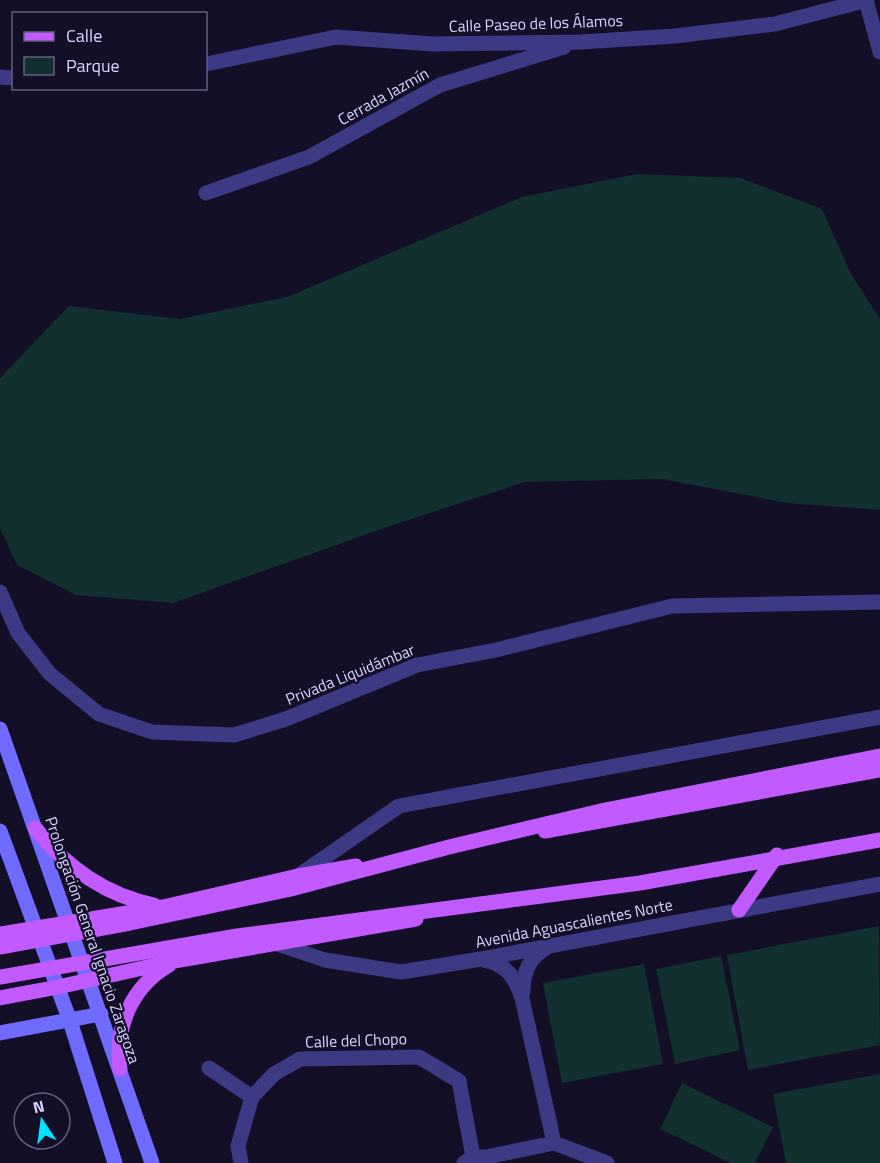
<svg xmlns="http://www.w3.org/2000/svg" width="880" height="1163" font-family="'Titillium Web',sans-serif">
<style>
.green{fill:#12302f}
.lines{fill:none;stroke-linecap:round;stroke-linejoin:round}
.street{stroke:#3d3a85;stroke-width:15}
.secondary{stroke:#6f6bff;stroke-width:15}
.primary{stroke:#c25bff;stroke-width:15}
.primary-bridge{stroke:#c25bff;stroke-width:15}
.labels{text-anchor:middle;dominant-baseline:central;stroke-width:4.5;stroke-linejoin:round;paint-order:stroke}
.street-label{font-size:16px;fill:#d9d4ff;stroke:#130f26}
</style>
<rect width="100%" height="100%" fill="#130f26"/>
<path class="green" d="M 637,174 L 740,178 L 822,209 L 851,274 L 880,319 L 880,510 L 787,503 L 662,479 L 525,482 L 390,526 L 173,603 L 76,595 L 17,565 L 0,528 L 0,378 L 69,306 L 180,319 L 287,297 L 522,197 Z
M 879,926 L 880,1045 L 748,1070 L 727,955 Z
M 721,956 L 740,1050 L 675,1064 L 656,969 Z
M 644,964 L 663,1064 L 562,1083 L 543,983 Z
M 880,1074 L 880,1163 L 786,1163 L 773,1094 Z
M 682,1083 L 773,1127 L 755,1163 L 731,1163 L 660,1129 Z"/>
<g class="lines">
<path class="street" d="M 866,0 L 880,52
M 206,64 L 336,37 L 433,44 L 581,42 L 675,36 L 775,24 L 867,0
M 0,77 L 14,78
M 206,193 L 309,157 L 440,85 L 564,47
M 0,592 L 18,633 L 50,674 L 99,714 L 152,732 L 234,735 L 286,719 L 417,665 L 496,650 L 672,606 L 880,602
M 298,876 L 399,806 L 880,717
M 277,944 L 325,960 L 401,972 L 481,959 L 880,884
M 484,960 C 507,964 515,978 522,998 L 554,1143
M 523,992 C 523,972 529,958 547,947
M 209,1068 L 252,1097
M 241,1163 L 238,1146 L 252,1097 L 274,1074 L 300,1059 L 419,1057 L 459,1081 L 473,1157
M 464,1163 L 473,1157 L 486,1157 L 554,1143 L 607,1163"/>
<path class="secondary" d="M 0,729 L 152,1163
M 0,831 L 70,1021 L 115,1163
M 0,1033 L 101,1014"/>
<path class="primary" d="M 35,828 C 66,867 104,895 154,905
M 545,831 L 880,770
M 739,910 L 777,855
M 0,934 L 163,907 L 298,876 L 356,866
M 0,998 L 58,987 L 174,961 L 416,919
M 120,1069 C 115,1027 131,987 169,965"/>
<path class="primary-bridge" d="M 0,947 L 130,923 L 291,889 L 449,847 L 605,810 L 880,756
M 0,977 L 237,936 L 640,883 L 880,840"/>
</g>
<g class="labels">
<g class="street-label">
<text transform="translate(536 23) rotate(-2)">Calle Paseo de los Álamos</text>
<text transform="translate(383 96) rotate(-29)">Cerrada Jazmín</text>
<text transform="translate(350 674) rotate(-22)">Privada Liquidámbar</text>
<text transform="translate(574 923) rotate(-11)">Avenida Aguascalientes Norte</text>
<text transform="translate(93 940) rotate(71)">Prolongación General Ignacio Zaragoza</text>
<text transform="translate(356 1040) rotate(-2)">Calle del Chopo</text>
</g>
</g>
<rect x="12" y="12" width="195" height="78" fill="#130f26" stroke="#625e7d" stroke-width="1.5"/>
<rect x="24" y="32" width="30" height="9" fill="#c25bff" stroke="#625e7d" stroke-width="1.5"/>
<text x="66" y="42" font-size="18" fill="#d9d4ff">Calle</text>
<rect x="24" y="57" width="30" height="18" fill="#12302f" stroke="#625e7d" stroke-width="1.5"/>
<text x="66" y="72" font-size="18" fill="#d9d4ff">Parque</text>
<g transform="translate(42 1121) rotate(347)"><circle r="28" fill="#130f26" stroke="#625e7d" stroke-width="1.5"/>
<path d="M0-4.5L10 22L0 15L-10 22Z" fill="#00e5ff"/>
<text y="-9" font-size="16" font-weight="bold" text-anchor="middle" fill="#d9d4ff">N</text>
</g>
</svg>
